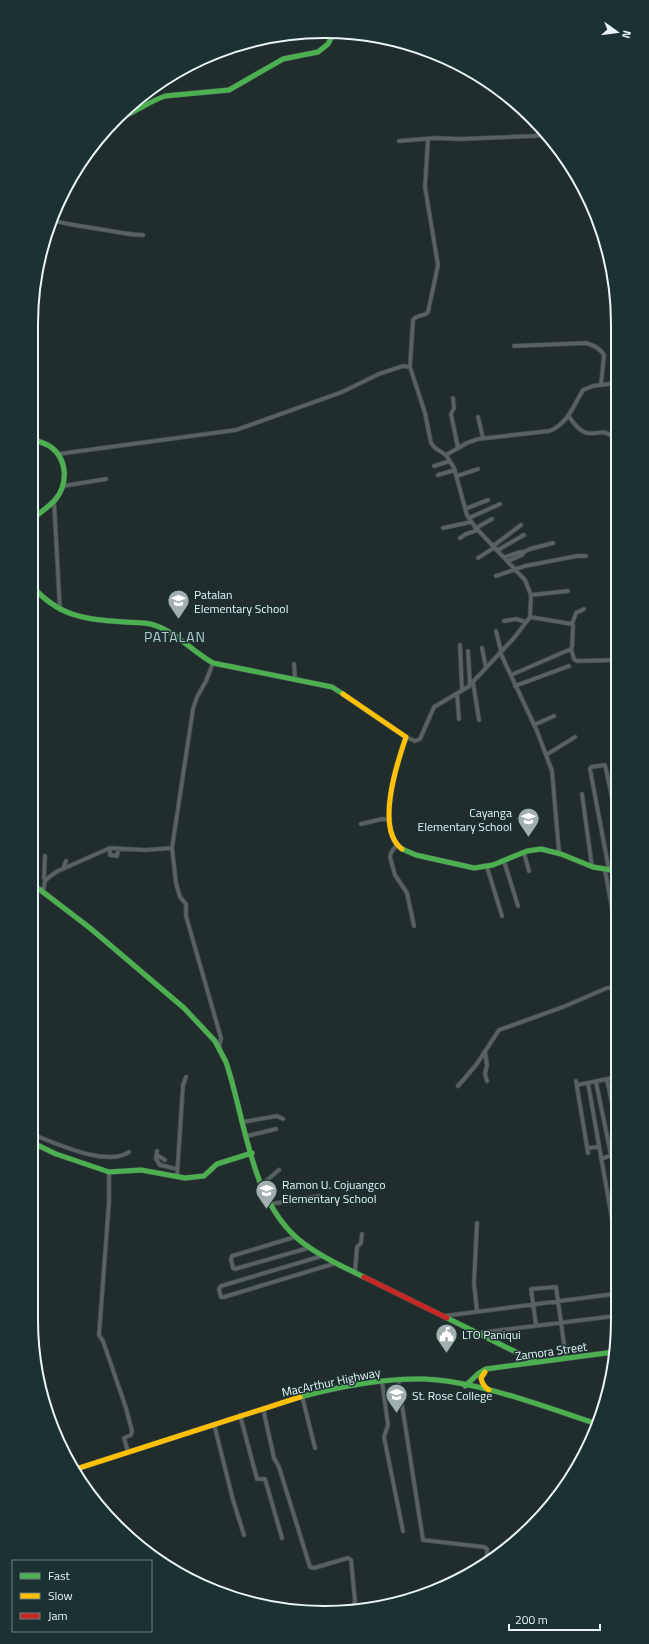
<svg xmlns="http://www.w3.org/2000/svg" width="649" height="1644" font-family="'Titillium Web',sans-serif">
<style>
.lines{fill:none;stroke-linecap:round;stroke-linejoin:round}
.street-casing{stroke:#3f494a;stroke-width:5}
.fast-casing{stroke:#3f494a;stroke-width:6}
.slow-casing{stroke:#3f494a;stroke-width:6}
.jam-casing{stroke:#3f494a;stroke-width:6}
.street{stroke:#596162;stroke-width:3.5}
.fast{stroke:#4caf50;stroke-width:5}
.slow{stroke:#ffc107;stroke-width:5}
.jam{stroke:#c62828;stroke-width:5}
.labels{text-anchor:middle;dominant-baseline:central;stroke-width:3;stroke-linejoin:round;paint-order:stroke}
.poi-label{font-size:12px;fill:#e8f4f5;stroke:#1c3132;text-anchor:start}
.street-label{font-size:12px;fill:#e8f4f5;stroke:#1c3132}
.quarter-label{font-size:14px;letter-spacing:1px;fill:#b1cacc;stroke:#1c3132}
.rim{fill:none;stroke:#e8f4f5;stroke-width:2}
</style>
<rect width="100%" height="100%" fill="#212d2d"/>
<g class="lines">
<defs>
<path id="street" d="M 399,141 L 435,138 L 460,139 L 534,136 L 547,134
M 52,220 C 67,225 83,226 99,229 C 114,231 127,235 143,235
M 514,346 L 586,343 C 593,345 600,348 604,355 L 601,385
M 410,367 L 413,320 C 417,314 424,317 428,312 L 438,265 L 425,187 L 428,139
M 453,398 L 454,408 L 451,414 L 458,448
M 568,415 C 572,421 577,429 584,432 C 594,437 602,427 613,437 L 614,443
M 478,417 L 483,438
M 58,454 L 236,430 L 342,392 L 379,374 L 403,366 L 410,367 L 425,413 L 431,443 L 435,448 L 446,455 L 454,468 L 467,515 L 475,527 L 525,580 L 531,595 L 530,617 L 514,638 L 468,687 L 434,707 L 420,739 L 415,741 L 406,737
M 446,455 L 467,443 L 478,439 L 549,431 C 567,425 574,405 583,390 L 593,386 L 616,383
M 434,466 L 450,461
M 438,475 L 455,470
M 457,476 L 478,469
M 63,486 L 106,479
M 54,501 L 60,610
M 465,509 L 488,500
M 469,518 L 500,504
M 443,528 L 471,522
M 476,528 L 492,519
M 460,538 L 466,534 L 478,530
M 493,546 L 521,525
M 498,550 L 524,535
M 505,557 L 520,552 L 524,552
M 478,558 L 495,547
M 508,561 L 522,555 L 524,552 L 530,549 L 553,543
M 496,576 L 525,566 L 577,556 L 586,556
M 531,595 L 568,591
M 504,621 L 516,619 L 526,622
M 572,624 L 576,613 L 584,609
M 496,631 L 501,651
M 460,645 L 462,691
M 482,648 L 486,668
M 571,649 L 574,659 L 577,661 L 616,660
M 468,651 L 470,684
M 500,652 L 537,731 L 552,771 L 559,852
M 294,664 L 295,679
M 511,675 L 571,649 L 572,647 L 573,626 L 572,624 L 530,617
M 473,682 L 479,720
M 515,686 L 569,666
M 457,694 L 459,719
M 534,725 L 554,716
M 546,755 L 575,737
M 582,794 L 592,867
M 361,824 L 382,819 L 390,820
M 397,844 L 391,853 L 390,857 L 395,875 L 407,893 L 414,926
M 110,848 L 110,855 L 117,856 L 118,849
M 172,848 L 176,883 L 180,897 L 186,904 L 186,916 L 221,1038 L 219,1047
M 524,853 L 529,871
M 45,856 L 44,878 L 46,880
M 504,861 L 518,906
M 487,867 L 502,916
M 63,869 L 66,861
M 605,870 L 617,936
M 609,870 L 590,769 L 591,767 L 605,765 L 617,820
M 43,892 L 45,881 L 49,877 L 58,871 L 110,848 L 145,850 L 172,848 L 193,709 L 197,697 L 206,681 L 213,663
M 485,1052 L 487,1065 L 485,1074 L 487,1081
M 607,1080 L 618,1130
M 576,1081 L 588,1153
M 596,1082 L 611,1155
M 588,1083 L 618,1253
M 577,1085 L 617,1077
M 458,1086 L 476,1065 L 499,1030 L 563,1007 L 607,988 L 617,987
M 243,1122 L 277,1116 L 283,1119
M 31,1134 C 54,1142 106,1168 129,1152
M 247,1136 L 276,1129
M 587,1148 L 598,1147
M 157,1151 L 156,1159 L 160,1165 L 177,1169
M 614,1154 L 618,1166
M 157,1155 L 165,1160
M 601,1159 L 618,1153
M 109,1172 L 109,1202 L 99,1335 L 103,1341 L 126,1408 L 132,1431 L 131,1435 L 124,1438 L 128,1452
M 177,1177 L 183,1085 L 186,1077
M 261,1185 L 279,1170
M 271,1204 L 319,1196
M 477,1223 L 474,1283 L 477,1311
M 295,1237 L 232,1256 L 231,1259 L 233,1268 L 235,1269 L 308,1248
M 322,1256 L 221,1286 L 219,1289 L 221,1297 L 224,1297 L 336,1263
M 355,1272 L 357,1247 L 361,1243 L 362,1234
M 444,1316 L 614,1294
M 536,1325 L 531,1289 L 556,1287 L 566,1358
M 477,1333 L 615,1316
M 398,1379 L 423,1540 L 484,1547 L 487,1549 L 487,1564
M 382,1381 L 388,1425 L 384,1437 L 403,1531
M 302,1396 L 315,1448
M 263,1408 L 274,1458 L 279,1467 L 310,1567 L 314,1568 L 348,1558 L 351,1560 L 355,1601 L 353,1608
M 240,1415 L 257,1479 L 265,1479 L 282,1538
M 214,1424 L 233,1500 L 244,1535
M 354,1607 L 366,1608"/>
<path id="fast" d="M 117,119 C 134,113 148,102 165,96 L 229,90 L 283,59 L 318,52 L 328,44 L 334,32
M 31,439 C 38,441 45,443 51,447 C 68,460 68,485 55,500 C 48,508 39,513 31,520
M 31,585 C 59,617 84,619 124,622 C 134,623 144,622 154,625 C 176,632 193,652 213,663 L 332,687 L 343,694
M 402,849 L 416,855 L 474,868 L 493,865 L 527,851 L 541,849 L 561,854 L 593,867 L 617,871
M 31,886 L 39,889 L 90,928 L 184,1008 L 215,1041 L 226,1062 C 246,1121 250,1203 303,1243 C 322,1257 343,1267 364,1277
M 31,1142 L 56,1154 L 109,1172 L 141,1170 L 185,1178 L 204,1176 L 217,1164 L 252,1153
M 447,1318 L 536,1362
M 465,1386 L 479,1373 L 486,1369 L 614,1352
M 300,1397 C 341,1386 382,1378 424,1379 C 478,1381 545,1407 597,1424"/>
<path id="slow" d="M 343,694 L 406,737 C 397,763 375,829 402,849
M 485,1372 L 481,1378 C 482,1383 484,1387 489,1390
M 73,1470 L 300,1397"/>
<path id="jam" d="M 364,1277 L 447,1318"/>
</defs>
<use href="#street" class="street-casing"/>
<use href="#fast" class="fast-casing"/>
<use href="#slow" class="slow-casing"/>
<use href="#jam" class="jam-casing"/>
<use href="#street" class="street"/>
<use href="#fast" class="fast"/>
<use href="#slow" class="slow"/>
<use href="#jam" class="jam"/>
</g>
<defs>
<symbol id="school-pin" viewBox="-11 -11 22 30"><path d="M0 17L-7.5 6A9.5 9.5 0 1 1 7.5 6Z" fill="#a2aeaf" stroke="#1c3132"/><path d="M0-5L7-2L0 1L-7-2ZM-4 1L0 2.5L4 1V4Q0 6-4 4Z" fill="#fff"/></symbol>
<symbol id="civic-pin" viewBox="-11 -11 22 30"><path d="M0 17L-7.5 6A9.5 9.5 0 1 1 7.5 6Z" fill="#a2aeaf" stroke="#1c3132"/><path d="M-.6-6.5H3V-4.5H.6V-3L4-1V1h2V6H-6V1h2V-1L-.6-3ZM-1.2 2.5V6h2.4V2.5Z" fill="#fff"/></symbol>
<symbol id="university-pin" viewBox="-11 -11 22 30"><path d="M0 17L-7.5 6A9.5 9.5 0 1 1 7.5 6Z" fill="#a2aeaf" stroke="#1c3132"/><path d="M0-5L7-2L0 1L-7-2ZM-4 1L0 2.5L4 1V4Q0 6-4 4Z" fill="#fff"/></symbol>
</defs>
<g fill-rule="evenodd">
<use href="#school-pin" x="166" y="588" width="25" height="34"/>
<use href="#school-pin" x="516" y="806" width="25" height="34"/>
<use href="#school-pin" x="254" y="1178" width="25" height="34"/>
<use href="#civic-pin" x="434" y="1322" width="25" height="34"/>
<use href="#university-pin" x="384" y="1382" width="25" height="34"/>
</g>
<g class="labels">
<g class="poi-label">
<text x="194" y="594">Patalan<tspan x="194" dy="14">Elementary School</tspan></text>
<text x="512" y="812" text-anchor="end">Cayanga<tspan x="512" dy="14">Elementary School</tspan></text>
<text x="282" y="1184">Ramon U. Cojuangco<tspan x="282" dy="14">Elementary School</tspan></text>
<text x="462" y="1334">LTO Paniqui</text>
<text x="412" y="1395">St. Rose College</text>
</g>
<g class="street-label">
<text transform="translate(551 1351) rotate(-8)">Zamora Street</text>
<text transform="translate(331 1382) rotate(-12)">MacArthur Highway</text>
</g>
<g class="quarter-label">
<text x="175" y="636">PATALAN</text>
</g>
</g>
<path d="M0 0H649V1644H0ZM324 38H325A286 286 0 0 1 611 324V1320A286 286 0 0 1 325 1606H324A286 286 0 0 1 38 1320V324A286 286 0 0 1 324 38Z" fill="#1c3132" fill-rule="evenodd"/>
<path class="rim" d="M324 38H325A286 286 0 0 1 611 324V1320A286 286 0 0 1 325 1606H324A286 286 0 0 1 38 1320V324A286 286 0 0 1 324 38Z"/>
<rect x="12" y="1560" width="140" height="72" fill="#1c3132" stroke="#6e7f80"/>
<rect x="20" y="1573" width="20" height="6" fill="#4caf50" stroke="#6e7f80"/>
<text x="48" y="1580" font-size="12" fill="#e8f4f5">Fast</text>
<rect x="20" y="1593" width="20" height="6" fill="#ffc107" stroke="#6e7f80"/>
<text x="48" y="1600" font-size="12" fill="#e8f4f5">Slow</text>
<rect x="20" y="1613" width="20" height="6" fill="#c62828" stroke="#6e7f80"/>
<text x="48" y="1620" font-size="12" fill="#e8f4f5">Jam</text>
<g transform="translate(617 32) rotate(104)" stroke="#1c3132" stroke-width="3" paint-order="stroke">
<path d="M0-3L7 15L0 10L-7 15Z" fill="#e8f4f5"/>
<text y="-6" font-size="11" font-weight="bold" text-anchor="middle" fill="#e8f4f5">N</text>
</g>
<path d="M509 1624v6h91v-6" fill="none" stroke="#e8f4f5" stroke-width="2"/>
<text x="515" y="1624" font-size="12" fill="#e8f4f5" stroke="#1c3132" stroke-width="3" paint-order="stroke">200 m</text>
</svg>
